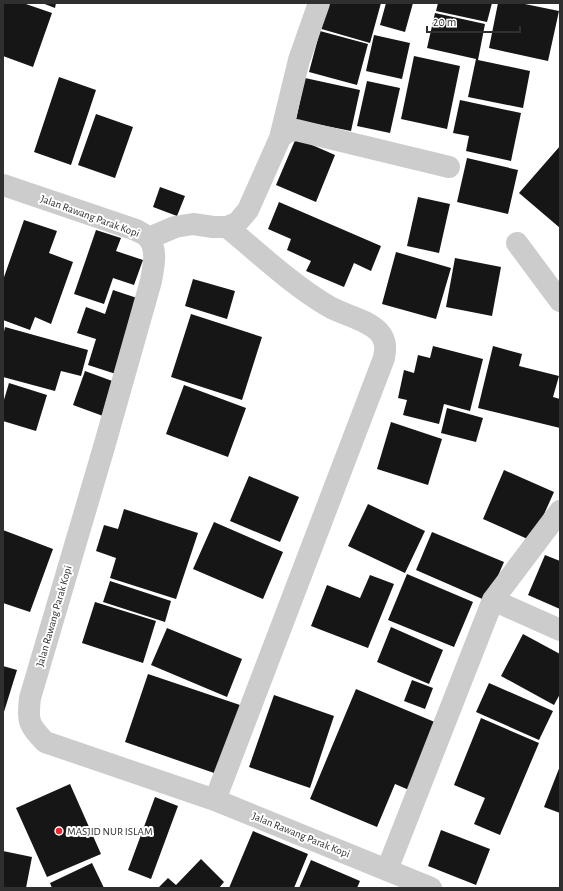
<svg xmlns="http://www.w3.org/2000/svg" width="563" height="891" font-family="'Alegreya Sans',sans-serif">
<style>
.building{fill:#161616}
.lines{fill:none;stroke-linecap:round;stroke-linejoin:round}
.minor{stroke:#ccc;stroke-width:22}
.poi-dot{fill:#f12530;stroke:#fff;stroke-width:1.5}
.labels{text-anchor:middle;dominant-baseline:central;stroke-width:4;stroke-linejoin:round;paint-order:stroke}
.street-label{font-size:11px;fill:#2f2f2f;stroke:#fff}
.poi-label{font-size:11px;fill:#2f2f2f;stroke:#fff;text-anchor:start}
</style>
<rect width="100%" height="100%" fill="#fff"/>
<path class="building" d="M 3,3 L 23,3 L 52,13 L 33,67 L 3,56 Z
M 42,3 L 56,3 L 55,8 Z
M 325,3 L 381,3 L 370,43 L 318,28 Z
M 386,3 L 413,3 L 405,32 L 380,25 Z
M 438,3 L 492,3 L 487,22 L 436,11 Z
M 498,3 L 520,3 L 559,11 L 548,61 L 489,48 Z
M 435,13 L 485,24 L 478,60 L 530,71 L 523,108 L 468,97 L 476,59 L 427,48 Z
M 320,31 L 368,44 L 357,85 L 309,72 Z
M 374,35 L 410,43 L 402,79 L 366,71 Z
M 414,56 L 460,66 L 447,129 L 401,119 Z
M 59,77 L 96,90 L 71,165 L 34,152 Z
M 305,78 L 360,90 L 351,131 L 296,120 Z
M 367,81 L 400,88 L 390,133 L 357,126 Z
M 460,100 L 521,113 L 511,161 L 466,151 L 469,136 L 453,133 Z
M 96,114 L 133,127 L 115,178 L 78,165 Z
M 296,138 L 335,155 L 316,202 L 276,185 Z
M 560,146 L 560,228 L 519,193 Z
M 467,158 L 518,170 L 508,214 L 457,202 Z
M 160,187 L 185,196 L 177,216 L 153,207 Z
M 418,197 L 450,204 L 439,253 L 407,246 Z
M 279,202 L 381,246 L 371,271 L 354,263 L 344,287 L 306,271 L 311,261 L 287,250 L 291,239 L 268,229 Z
M 24,220 L 57,231 L 49,253 L 73,262 L 51,324 L 35,317 L 30,330 L 3,320 L 3,280 Z
M 96,230 L 121,238 L 116,251 L 143,260 L 134,285 L 113,278 L 104,304 L 74,294 Z
M 396,252 L 451,268 L 436,319 L 382,304 Z
M 455,258 L 501,267 L 492,316 L 446,307 Z
M 193,279 L 235,291 L 227,319 L 185,306 Z
M 113,290 L 140,299 L 119,375 L 88,365 L 96,339 L 77,333 L 86,307 L 105,314 Z
M 191,314 L 262,337 L 242,400 L 171,377 Z
M 5,327 L 88,350 L 81,376 L 61,371 L 55,391 L 3,377 L 3,336 Z
M 433,346 L 483,359 L 470,411 L 444,404 L 439,424 L 403,415 L 407,400 L 398,398 L 404,370 L 414,373 L 418,355 L 430,358 Z
M 493,346 L 522,354 L 519,366 L 559,376 L 553,397 L 560,399 L 560,428 L 478,408 Z
M 85,371 L 115,382 L 103,416 L 73,405 Z
M 9,383 L 47,395 L 36,431 L 3,421 L 3,403 Z
M 184,385 L 246,408 L 228,457 L 166,434 Z
M 447,408 L 483,418 L 476,442 L 441,433 Z
M 391,422 L 442,439 L 428,485 L 377,469 Z
M 504,470 L 554,492 L 532,541 L 483,519 Z
M 249,476 L 299,497 L 280,542 L 230,521 Z
M 368,504 L 425,531 L 405,573 L 348,546 Z
M 124,509 L 198,533 L 176,599 L 110,578 L 116,558 L 96,551 L 104,525 L 118,529 Z
M 214,522 L 283,552 L 263,599 L 193,569 Z
M 3,530 L 53,549 L 30,612 L 3,603 Z
M 432,532 L 504,562 L 487,601 L 416,570 Z
M 545,555 L 560,561 L 560,609 L 528,595 Z
M 407,574 L 473,602 L 454,647 L 388,620 Z
M 370,575 L 394,584 L 368,648 L 311,626 L 327,585 L 360,598 Z
M 110,581 L 171,601 L 165,622 L 103,602 Z
M 95,602 L 156,621 L 143,663 L 82,643 Z
M 391,627 L 443,650 L 429,684 L 377,662 Z
M 167,628 L 242,659 L 227,697 L 151,665 Z
M 523,634 L 560,654 L 560,694 L 554,705 L 501,676 Z
M 3,666 L 17,670 L 3,715 Z
M 148,674 L 240,705 L 217,774 L 125,742 Z
M 412,680 L 433,688 L 425,709 L 404,701 Z
M 489,683 L 553,711 L 539,740 L 476,712 Z
M 356,689 L 437,723 L 409,790 L 395,784 L 377,827 L 310,799 Z
M 274,695 L 334,716 L 310,788 L 249,767 Z
M 481,718 L 539,743 L 500,835 L 474,824 L 485,798 L 454,785 Z
M 560,766 L 560,813 L 544,807 Z
M 70,784 L 101,854 L 47,877 L 16,808 Z
M 155,797 L 178,806 L 151,879 L 128,870 Z
M 441,830 L 490,849 L 476,885 L 428,866 Z
M 253,831 L 308,854 L 294,888 L 229,888 Z
M 3,851 L 32,857 L 26,888 L 3,888 Z
M 201,859 L 224,882 L 219,888 L 158,888 L 168,878 L 176,885 Z
M 311,860 L 360,881 L 357,888 L 299,888 Z
M 92,863 L 104,888 L 52,888 L 50,883 Z"/>
<g class="lines">
<path class="minor" d="M 280,138 L 299,60 L 319,3
M 3,185 L 136,230 C 141,233 147,235 149,239 C 158,251 153,268 151,281 L 104,447 L 30,698 C 27,722 29,725 45,742 L 215,800 L 431,888
M 149,238 L 175,227 L 193,224 L 213,227 L 227,227 L 237,223 L 248,210 L 280,138 L 287,132 L 296,130 L 449,167
M 517,243 L 560,301
M 493,600 L 560,630
M 215,800 L 384,358 C 386,348 386,340 379,332 C 367,319 343,315 328,306 C 291,284 260,254 227,227
M 387,870 L 493,600 L 560,511"/>
</g>
<circle class="poi-dot" cx="59" cy="831" r="4"/>
<g class="labels">
<g class="street-label">
<text transform="translate(90 216) rotate(20)">Jalan Rawang Parak Kopi</text>
<text transform="translate(54 616) rotate(-74)">Jalan Rawang Parak Kopi</text>
<text transform="translate(301 835) rotate(22)">Jalan Rawang Parak Kopi</text>
</g>
<g class="poi-label">
<text x="67" y="831">MASJID NUR ISLAM</text>
</g>
</g>
<rect width="563" height="891" fill="none" stroke="#2f2f2f" stroke-width="8"/>
<path d="M427 26v6h93v-6" fill="none" stroke="#2f2f2f" stroke-width="2"/>
<text x="433" y="26" font-size="12" fill="#2f2f2f" stroke="#ffffff" stroke-width="3" paint-order="stroke">20 m</text>
</svg>
